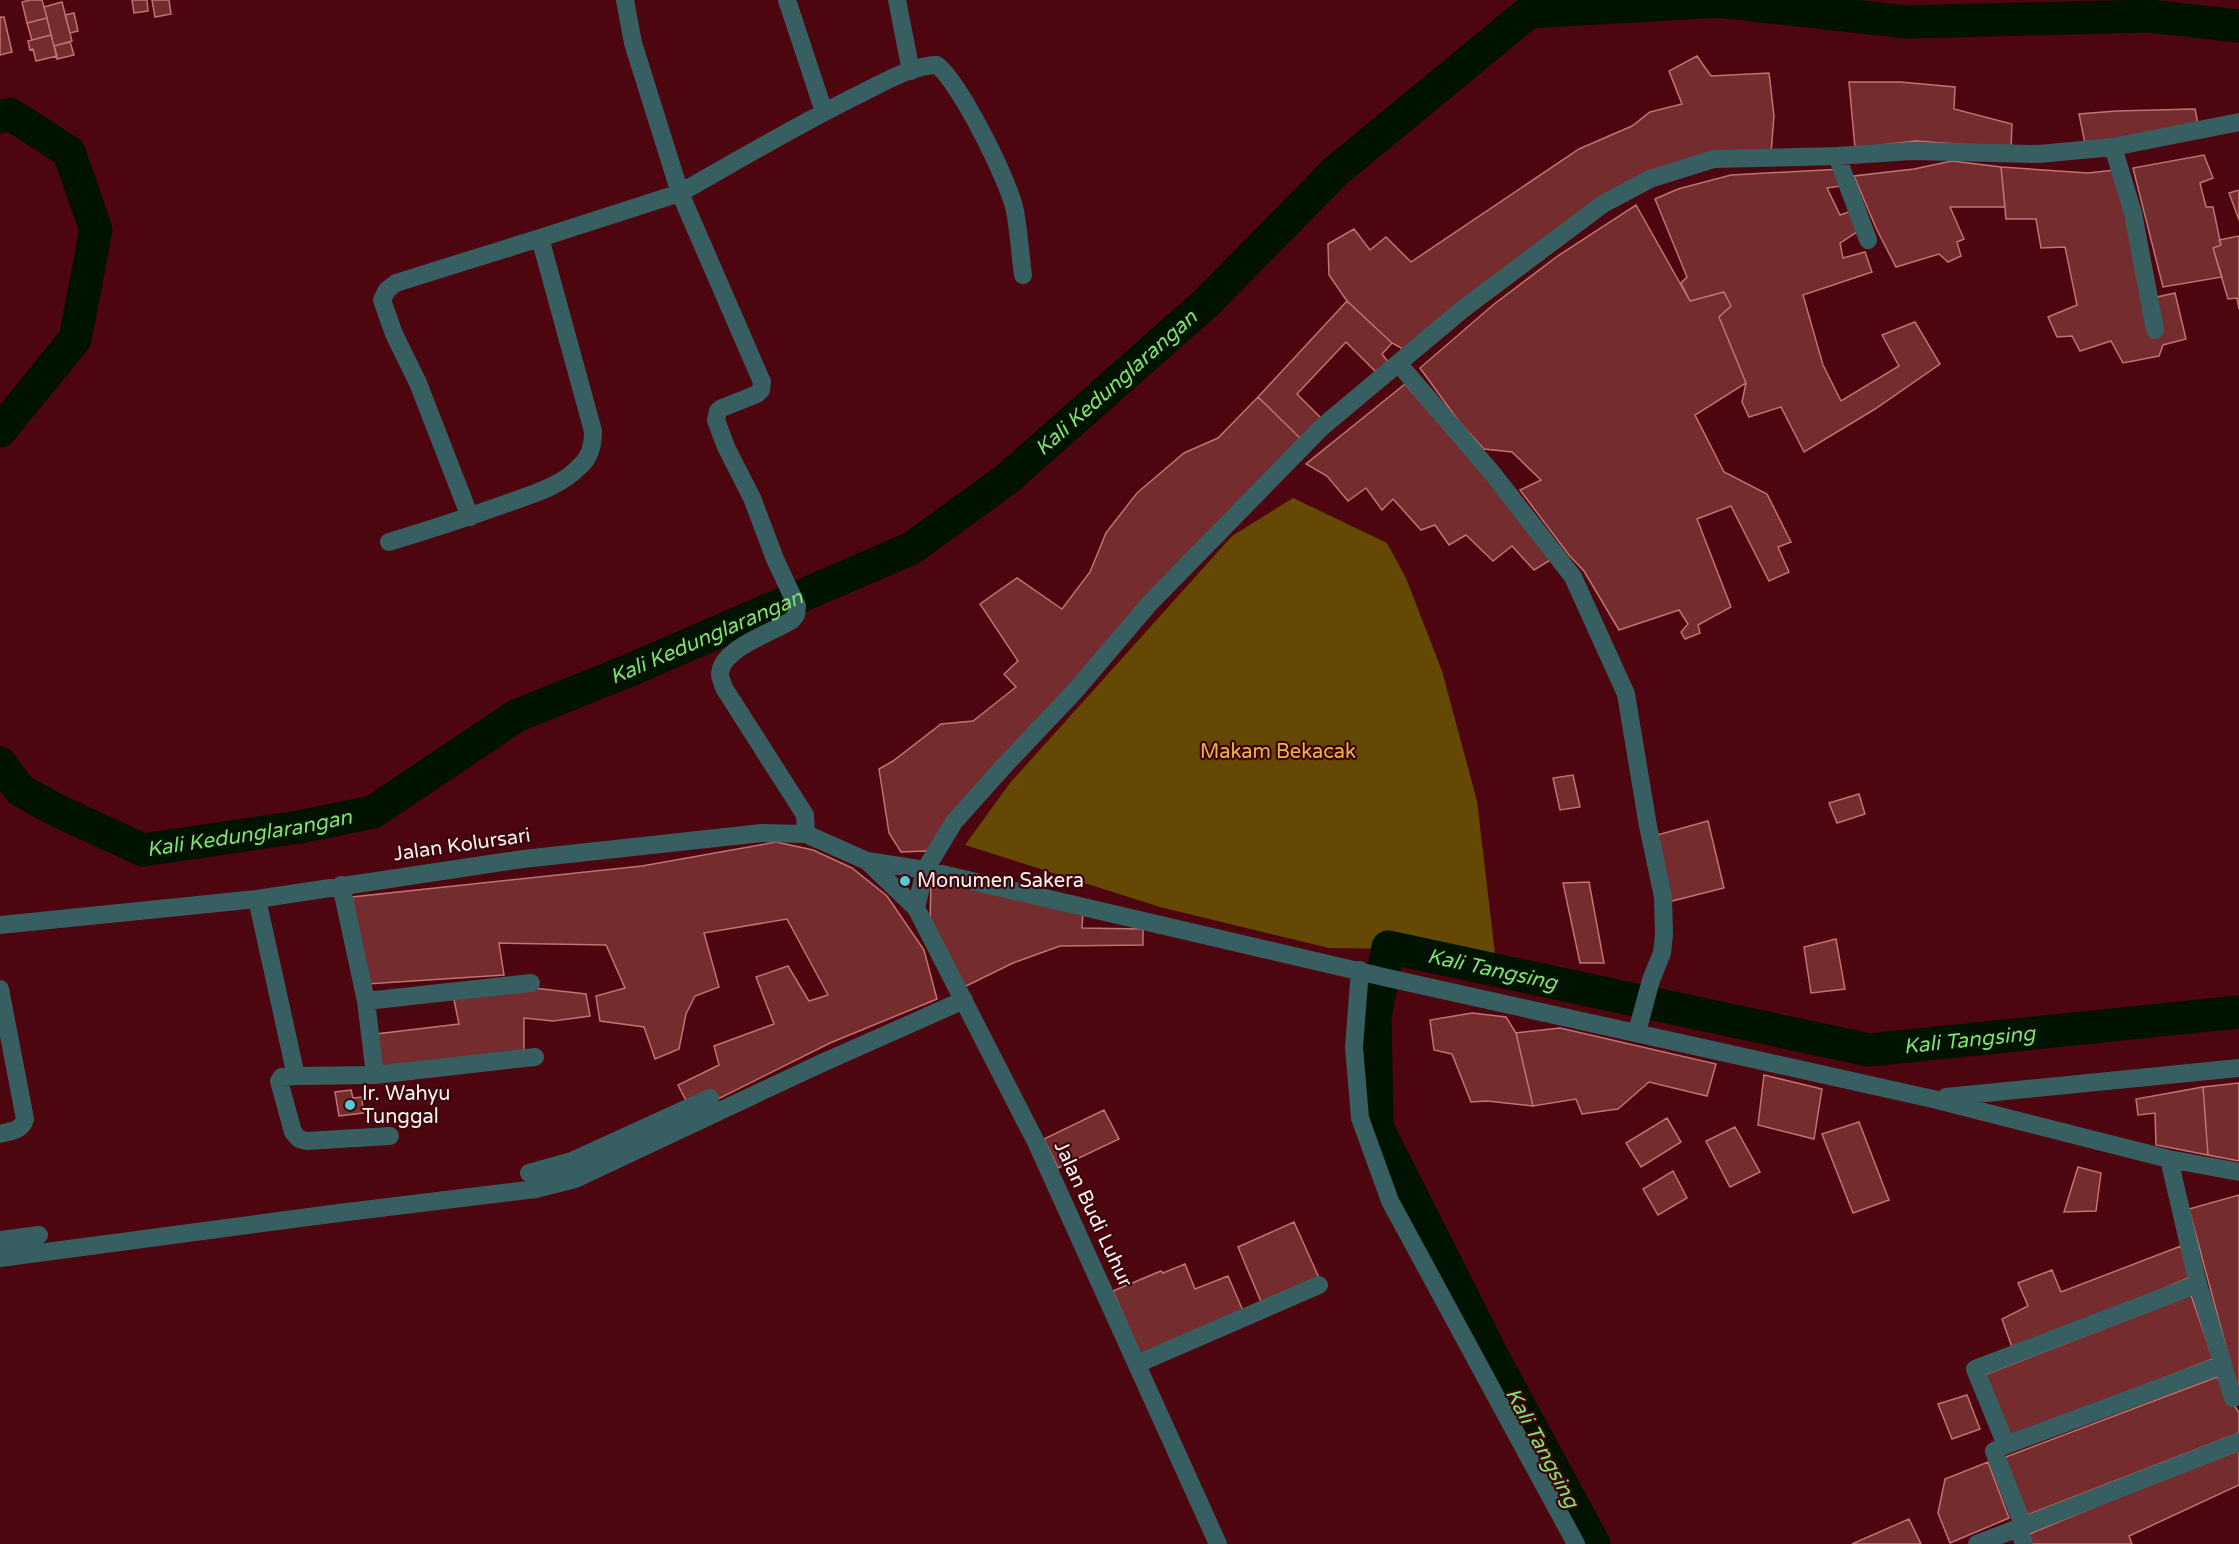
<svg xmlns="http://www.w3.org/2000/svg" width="2239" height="1544" font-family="'Varela Round',sans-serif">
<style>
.green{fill:#664805}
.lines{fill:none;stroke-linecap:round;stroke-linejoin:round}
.river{stroke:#001300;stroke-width:33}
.building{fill:#742c2f;stroke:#c27271;stroke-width:1.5}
.minor{stroke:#375f62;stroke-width:18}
.poi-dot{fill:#51ccd4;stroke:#3b060b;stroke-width:2}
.labels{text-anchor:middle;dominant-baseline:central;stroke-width:4.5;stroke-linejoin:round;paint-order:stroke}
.park-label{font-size:20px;fill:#ecb446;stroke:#3b060b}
.street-label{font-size:20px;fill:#fbf1f1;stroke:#3b060b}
.poi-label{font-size:20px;fill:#fbf1f1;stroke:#3b060b;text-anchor:start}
.water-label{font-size:21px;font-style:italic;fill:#80e070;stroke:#3b060b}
</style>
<rect width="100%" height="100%" fill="#4d050f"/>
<path class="green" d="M 1293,498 L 1387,543 L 1406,578 L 1442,671 L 1477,801 L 1497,971 L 1393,949 L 1329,948 L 1160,907 L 965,845 L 1010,783 L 1232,536 Z"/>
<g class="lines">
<g class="river">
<path d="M 0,117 L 10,114 L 69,152 L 96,230 L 75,339 L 0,431"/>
<path id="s1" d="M 0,763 L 20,790 L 56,810 L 143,850 L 299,827 L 373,812 L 516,716 L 630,670 L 912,548 L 1008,478 L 1206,303 L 1336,171 L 1529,12 L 1719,1 L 1907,22 L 2149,16 L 2239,26"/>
<path id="s2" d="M 1594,1544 L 1495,1361 L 1377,1127 L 1375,1017 L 1388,947 L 1869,1050 L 2239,1012"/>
</g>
</g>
<path class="building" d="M 30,0 L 42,0 L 47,18 L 27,23 L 22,2 Z
M 132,0 L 147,0 L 148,11 L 134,13 Z
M 152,0 L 169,0 L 171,14 L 155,17 Z
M 62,2 L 72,41 L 54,46 L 44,7 Z
M 74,13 L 78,31 L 70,33 L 65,15 Z
M 0,17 L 4,17 L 12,52 L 0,55 Z
M 47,18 L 51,35 L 32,40 L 27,23 Z
M 51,35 L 57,56 L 36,61 L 33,49 L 30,50 L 28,41 Z
M 70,42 L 74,55 L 57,59 L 54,46 Z
M 1697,56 L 1711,76 L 1769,73 L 1774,116 L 1771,153 L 1650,179 L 1410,353 L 1392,343 L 1347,301 L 1329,275 L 1328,244 L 1354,229 L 1370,250 L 1386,237 L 1411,262 L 1579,149 L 1632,126 L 1650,112 L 1682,104 L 1669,71 Z
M 1849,82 L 1900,82 L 1955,87 L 1954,109 L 2012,124 L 2011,148 L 1916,141 L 1855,148 Z
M 2195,109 L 2199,129 L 2086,149 L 2079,114 L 2116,111 Z
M 2204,155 L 2213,178 L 2200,183 L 2206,207 L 2213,207 L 2221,245 L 2213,248 L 2222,277 L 2163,287 L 2133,168 Z
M 1952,161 L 2001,167 L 2005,207 L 1950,207 L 1964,239 L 1957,242 L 1961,256 L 1948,262 L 1939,254 L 1896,267 L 1876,228 L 1854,176 L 1914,169 Z
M 2001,167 L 2088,173 L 2124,169 L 2157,297 L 2175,293 L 2186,339 L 2163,345 L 2159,356 L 2123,363 L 2111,341 L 2080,351 L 2072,336 L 2057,337 L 2048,317 L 2077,305 L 2065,247 L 2041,248 L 2036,219 L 2006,219 Z
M 1842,169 L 1848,185 L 1827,188 L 1840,215 L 1857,209 L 1863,228 L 1840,243 L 1843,258 L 1865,252 L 1872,272 L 1803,295 L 1823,365 L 1841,401 L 1899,366 L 1882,335 L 1915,322 L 1940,364 L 1875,409 L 1804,452 L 1781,407 L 1749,417 L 1742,402 L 1746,383 L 1719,317 L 1731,306 L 1724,292 L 1690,301 L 1681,283 L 1687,277 L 1655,199 L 1678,189 L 1731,175 Z
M 2239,190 L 2239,220 L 2229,193 Z
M 1636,205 L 1690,301 L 1724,292 L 1731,306 L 1719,317 L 1746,383 L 1695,415 L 1724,472 L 1767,494 L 1791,542 L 1778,547 L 1789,572 L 1769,581 L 1731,506 L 1697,519 L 1731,607 L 1698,625 L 1700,633 L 1685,639 L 1681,632 L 1688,624 L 1679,610 L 1619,630 L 1584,571 L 1569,555 L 1520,490 L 1541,480 L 1512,452 L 1484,449 L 1460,423 L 1420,368 L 1493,305 L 1559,255 Z
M 2239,236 L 2239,309 L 2237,298 L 2228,299 L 2213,248 L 2221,245 L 2219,240 Z
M 1347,301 L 1392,343 L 1382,354 L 1393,368 L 1381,377 L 1346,342 L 1297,394 L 1321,418 L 1300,438 L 1258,397 Z
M 1405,384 L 1506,500 L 1552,559 L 1534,570 L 1512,546 L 1493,561 L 1466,535 L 1449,545 L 1435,525 L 1421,530 L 1393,499 L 1382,510 L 1366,488 L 1348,501 L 1327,476 L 1306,464 Z
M 1258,397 L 1300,438 L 954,822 L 939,853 L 926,851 L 901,852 L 889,833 L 879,769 L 893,761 L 941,724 L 973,721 L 1016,687 L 1004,674 L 1018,661 L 980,604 L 1017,578 L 1062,609 L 1090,572 L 1106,533 L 1137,493 L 1184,453 L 1218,438 Z
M 1573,775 L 1580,807 L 1560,810 L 1553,778 Z
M 1859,794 L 1865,814 L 1837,823 L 1829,803 Z
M 1708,821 L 1724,888 L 1668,902 L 1650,837 Z
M 776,842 L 813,850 L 852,868 L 887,896 L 924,950 L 937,999 L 830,1043 L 692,1112 L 678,1085 L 719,1065 L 714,1046 L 774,1024 L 756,977 L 788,966 L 809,1001 L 828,995 L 787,919 L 704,933 L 719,987 L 695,996 L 686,1014 L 679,1049 L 655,1059 L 644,1027 L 600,1021 L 596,996 L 625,988 L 606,945 L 499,943 L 504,975 L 367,984 L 352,897 L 642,866 Z
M 931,880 L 1083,912 L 1082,928 L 1143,929 L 1143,945 L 1060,946 L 1013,963 L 960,989 L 930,924 Z
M 1589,882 L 1604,963 L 1580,963 L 1563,883 Z
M 1836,939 L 1845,989 L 1811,993 L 1804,947 Z
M 525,987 L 586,994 L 590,1016 L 553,1021 L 524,1018 L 524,1053 L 379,1069 L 376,1034 L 459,1024 L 453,995 Z
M 1472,1013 L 1506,1017 L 1516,1033 L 1533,1106 L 1487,1101 L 1471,1102 L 1452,1054 L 1434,1050 L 1430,1020 Z
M 1560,1028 L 1716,1064 L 1707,1096 L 1649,1082 L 1618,1109 L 1582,1114 L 1576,1099 L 1533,1106 L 1516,1033 Z
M 1764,1075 L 1822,1089 L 1814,1139 L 1758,1125 Z
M 2239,1083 L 2239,1161 L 2208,1155 L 2203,1087 Z
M 2203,1087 L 2208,1155 L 2156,1145 L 2155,1113 L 2138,1115 L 2136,1099 Z
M 351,1090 L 353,1098 L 362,1097 L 363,1113 L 339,1116 L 335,1092 Z
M 1104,1110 L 1119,1139 L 1058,1168 L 1044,1139 Z
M 1667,1118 L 1681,1142 L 1641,1167 L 1626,1143 Z
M 1859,1122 L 1889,1200 L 1853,1213 L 1822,1134 Z
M 1735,1127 L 1760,1172 L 1730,1187 L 1706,1141 Z
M 2078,1167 L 2101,1173 L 2096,1211 L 2064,1212 Z
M 1673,1171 L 1687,1198 L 1658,1215 L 1643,1189 Z
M 2239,1195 L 2239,1388 L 2237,1388 L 2189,1209 Z
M 1294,1222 L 1320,1280 L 1262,1304 L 1238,1247 Z
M 2181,1246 L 2191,1277 L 2013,1350 L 2002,1319 L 2028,1306 L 2018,1283 L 2052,1270 L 2061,1292 Z
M 1185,1264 L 1195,1289 L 1228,1276 L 1244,1313 L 1141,1356 L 1113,1291 L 1161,1271 L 1163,1273 Z
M 2191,1295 L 2213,1359 L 2010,1437 L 1984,1375 Z
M 2217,1377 L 2239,1413 L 2239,1433 L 2027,1515 L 2003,1458 Z
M 1967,1395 L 1980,1429 L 1952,1439 L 1938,1404 Z
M 2239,1447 L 2239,1485 L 2129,1536 L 2132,1544 L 2031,1544 L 2027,1535 Z
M 1988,1462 L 2009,1518 L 1950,1543 L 1938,1513 L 1945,1479 Z
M 1909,1519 L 1921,1544 L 1852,1544 Z"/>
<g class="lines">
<path class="minor" d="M 787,0 L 824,112
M 897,0 L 911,71
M 2113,147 L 2133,213 L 2155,330
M 1837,156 L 1868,240
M 1398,363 L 1493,474 L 1573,577 L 1626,694 L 1648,826 L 1663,897 L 1664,935 L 1662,953 L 1651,980 L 1637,1032
M 470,517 L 418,383 L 394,334 L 382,300 L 387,290 L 396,283 L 540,238
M 389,542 C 429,530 469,517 508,503 C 533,494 559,487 578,468 C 590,458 593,446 593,431 L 540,238 L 680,193 L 633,43 L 625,0
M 806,834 L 805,815 L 724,688 C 723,684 720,678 720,674 C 721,648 774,632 792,620 L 796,615 L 797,606 L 775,559 L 752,498 L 726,447 L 716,420 L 718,411 L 722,408 L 757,394 L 761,390 L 762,382 L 680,193 C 740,159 799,124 860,94 C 882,83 913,65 937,65 C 960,83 1009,181 1015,211 C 1019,232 1020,254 1023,275
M 867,861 L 916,908 L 932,939 L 1037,1144 L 1218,1544
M 341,885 L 366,1001 L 375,1075
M 257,899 L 296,1076 L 375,1075 L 535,1057
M 916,908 L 925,870 L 954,822 L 1005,765 L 1075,691 L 1150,603 L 1322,427 L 1463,309 L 1603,204 L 1650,179 L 1714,159 L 1837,156 L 1912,151 L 2039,154 L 2113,147 L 2239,122
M 0,925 L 257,899 L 523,859 L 762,833 L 806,834 L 867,861 L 925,870 L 1388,978 L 1933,1099 L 2169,1159 L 2239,1172
M 1360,970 L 1354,1047 L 1360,1118 L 1390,1201 L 1576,1544
M 0,989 L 25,1119 C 22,1131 10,1131 0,1134
M 366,1001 L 531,983
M 296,1076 L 282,1077 L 279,1081 L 293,1132 L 299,1139 L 307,1141 L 390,1136
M 1946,1097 L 2239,1068
M 529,1173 L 572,1161 L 710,1098
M 0,1240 L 39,1235
M 0,1258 L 339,1213 L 536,1189 L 575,1179 L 822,1063 L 964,1000
M 2198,1284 L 2233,1398 L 2239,1396
M 1137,1364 L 1319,1285
M 2006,1445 L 1975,1369 L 2198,1284 L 2169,1159
M 2023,1525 L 1994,1451 L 2006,1445 L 2222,1365
M 2018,1527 L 2024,1544
M 1977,1544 L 2239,1442"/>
</g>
<g class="poi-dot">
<circle cx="905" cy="881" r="6"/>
<circle cx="350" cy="1105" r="6"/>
</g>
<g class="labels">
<g class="park-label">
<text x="1278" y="752">Makam Bekacak</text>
</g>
<g class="street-label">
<text transform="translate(462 845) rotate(-8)">Jalan Kolursari</text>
<text transform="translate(1093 1214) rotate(65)">Jalan Budi Luhur</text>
</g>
<g class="poi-label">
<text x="917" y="881">Monumen Sakera</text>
<text x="362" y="1094">Ir. Wahyu<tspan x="362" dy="23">Tunggal</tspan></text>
</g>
<g class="water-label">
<text stroke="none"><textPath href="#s1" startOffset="1269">Kali Kedunglarangan</textPath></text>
<text stroke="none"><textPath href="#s1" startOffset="782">Kali Kedunglarangan</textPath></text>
<text stroke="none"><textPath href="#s1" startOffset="278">Kali Kedunglarangan</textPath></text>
<text stroke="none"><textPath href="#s2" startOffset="758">Kali Tangsing</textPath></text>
<text stroke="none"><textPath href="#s2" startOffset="1244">Kali Tangsing</textPath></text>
<text transform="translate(1542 1448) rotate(62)">Kali Tangsing</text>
</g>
</g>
</svg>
